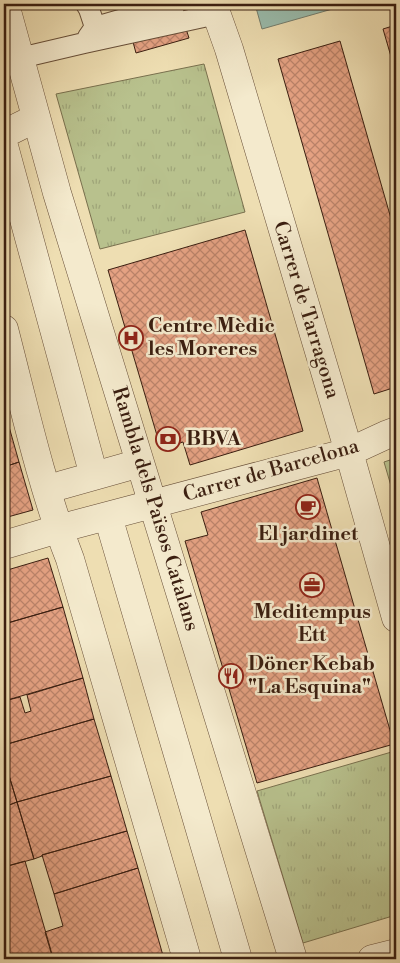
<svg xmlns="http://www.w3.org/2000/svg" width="400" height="963" font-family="'Libre Bodoni',serif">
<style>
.grass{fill:#b8c18d;stroke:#79704e}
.park{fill:url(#park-tufts);stroke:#79704e}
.water{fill:#99bcad;stroke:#737d6e}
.building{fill:url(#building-cross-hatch);stroke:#3a1e10}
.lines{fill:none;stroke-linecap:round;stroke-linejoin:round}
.service-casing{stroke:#674e38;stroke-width:22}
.pedestrian-casing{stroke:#674e38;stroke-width:29}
.minor-casing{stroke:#674e38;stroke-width:29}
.service{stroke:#f4eacd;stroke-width:20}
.pedestrian{stroke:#f4eacd;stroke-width:28}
.minor{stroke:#f4eacd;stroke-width:28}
.labels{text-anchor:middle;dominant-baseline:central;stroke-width:5;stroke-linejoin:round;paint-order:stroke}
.street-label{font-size:20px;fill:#3a1e10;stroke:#f4eacd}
.poi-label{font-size:20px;font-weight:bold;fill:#3a1e10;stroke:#f4eacd;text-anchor:start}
</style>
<defs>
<pattern id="park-tufts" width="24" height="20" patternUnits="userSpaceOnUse" patternTransform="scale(1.25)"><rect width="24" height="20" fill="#b8c18d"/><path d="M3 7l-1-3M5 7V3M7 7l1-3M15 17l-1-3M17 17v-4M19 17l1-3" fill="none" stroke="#9fa579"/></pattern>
<pattern id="building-cross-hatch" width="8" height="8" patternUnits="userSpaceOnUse" patternTransform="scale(1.25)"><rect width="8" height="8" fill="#e5a283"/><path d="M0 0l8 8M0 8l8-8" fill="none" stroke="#bb836a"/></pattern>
</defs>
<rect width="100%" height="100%" fill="#eedeb2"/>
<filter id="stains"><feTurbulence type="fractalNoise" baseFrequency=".004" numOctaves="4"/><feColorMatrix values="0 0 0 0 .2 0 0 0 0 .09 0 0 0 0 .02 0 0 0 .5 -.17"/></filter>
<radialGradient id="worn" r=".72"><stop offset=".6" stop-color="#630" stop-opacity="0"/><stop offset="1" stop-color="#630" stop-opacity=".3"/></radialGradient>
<path class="grass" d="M 396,458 L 396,503 L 384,462 Z"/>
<path class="park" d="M 204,64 L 245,212 L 100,249 L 56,94 Z
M 395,751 L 396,757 L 396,915 L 303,943 L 257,791 Z"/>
<path class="water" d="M 255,4 L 350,4 L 262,29 Z"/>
<path class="building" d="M 178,4 L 189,38 L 136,53 L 130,31 Z
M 396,25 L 396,59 L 392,60 L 383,29 Z
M 340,41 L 396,236 L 396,387 L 374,394 L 278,59 Z
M 245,230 L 303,431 L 190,465 L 183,442 L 161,449 L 108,270 Z
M 6,416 L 19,462 L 4,467 L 4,417 Z
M 19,462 L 33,510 L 4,518 L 4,467 Z
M 317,478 L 394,744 L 257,783 L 185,541 L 208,535 L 201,512 Z
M 48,558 L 63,607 L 4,624 L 4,571 Z
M 63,607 L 83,678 L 4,701 L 4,624 Z
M 83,678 L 94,719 L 4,745 L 4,701 L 20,697 L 25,713 L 31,711 L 27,695 Z
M 94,719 L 111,776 L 17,802 L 4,759 L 4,745 Z
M 4,759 L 17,802 L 4,807 Z
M 111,776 L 127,831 L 42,855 L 42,856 L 34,859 L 17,802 Z
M 17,802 L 34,859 L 4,867 L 4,807 Z
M 127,831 L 138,868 L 54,894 L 42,855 Z
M 25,861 L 50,947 L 53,959 L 4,959 L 4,867 Z
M 138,868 L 164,959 L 53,959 L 45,932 L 63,926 L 54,894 Z"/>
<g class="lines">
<defs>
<path id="service" d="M 86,4 L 89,9 L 95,27 L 88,37
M 95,27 L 176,4
M 20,58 L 84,43 L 217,14"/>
<path id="pedestrian" d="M 4,134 L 26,123
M 4,146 L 94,476
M 62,485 L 126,467
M 112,530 L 238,959"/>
<path id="minor" d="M 5,4 L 57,193 L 293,959
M 213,4 L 229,49 L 349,452 L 396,618
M 4,329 C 24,406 41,485 70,559 L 187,959
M 4,545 L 58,529 L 349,452 L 388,434 L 396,431
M 372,959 L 396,953"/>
</defs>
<use href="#service" class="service-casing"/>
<use href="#pedestrian" class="pedestrian-casing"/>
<use href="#minor" class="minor-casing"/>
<use href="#service" class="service"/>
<use href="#pedestrian" class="pedestrian"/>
<use href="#minor" class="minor"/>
</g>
<defs>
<symbol id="hospital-ring" viewBox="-11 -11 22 22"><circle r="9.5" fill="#f4eacd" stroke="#8f2418" stroke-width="1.5"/><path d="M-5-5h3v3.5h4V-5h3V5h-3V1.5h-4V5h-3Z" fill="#8f2418"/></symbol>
<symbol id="bank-ring" viewBox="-11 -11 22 22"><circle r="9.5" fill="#f4eacd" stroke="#8f2418" stroke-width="1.5"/><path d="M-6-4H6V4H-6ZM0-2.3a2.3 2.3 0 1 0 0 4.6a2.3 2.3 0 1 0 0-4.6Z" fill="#8f2418"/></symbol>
<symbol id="cafe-ring" viewBox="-11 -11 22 22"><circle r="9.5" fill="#f4eacd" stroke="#8f2418" stroke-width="1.5"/><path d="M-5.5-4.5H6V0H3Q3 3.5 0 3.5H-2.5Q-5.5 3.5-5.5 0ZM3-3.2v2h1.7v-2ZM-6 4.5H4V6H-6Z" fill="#8f2418"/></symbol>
<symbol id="office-ring" viewBox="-11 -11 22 22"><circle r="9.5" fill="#f4eacd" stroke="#8f2418" stroke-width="1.5"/><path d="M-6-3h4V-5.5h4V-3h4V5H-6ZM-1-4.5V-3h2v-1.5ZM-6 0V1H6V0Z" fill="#8f2418"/></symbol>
<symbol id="restaurant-ring" viewBox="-11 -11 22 22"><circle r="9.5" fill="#f4eacd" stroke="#8f2418" stroke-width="1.5"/><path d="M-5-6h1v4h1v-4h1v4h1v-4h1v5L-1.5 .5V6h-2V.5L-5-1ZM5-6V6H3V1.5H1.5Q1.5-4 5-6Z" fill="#8f2418"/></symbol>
</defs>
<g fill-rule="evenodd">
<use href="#hospital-ring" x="117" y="324" width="28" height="28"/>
<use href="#bank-ring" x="154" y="425" width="28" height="28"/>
<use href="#cafe-ring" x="294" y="493" width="28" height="28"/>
<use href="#office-ring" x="298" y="571" width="28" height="28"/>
<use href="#restaurant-ring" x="217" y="662" width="28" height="28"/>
</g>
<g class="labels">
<g class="street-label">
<text transform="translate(306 310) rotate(73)">Carrer de Tarragona</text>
<text transform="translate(271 471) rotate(-16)">Carrer de Barcelona</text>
<text transform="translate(155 509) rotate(73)">Rambla dels Països Catalans</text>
</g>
<g class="poi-label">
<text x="148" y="326">Centre Mèdic<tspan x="148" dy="23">les Moreres</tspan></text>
<text x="186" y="439">BBVA</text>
<text x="308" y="534" text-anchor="middle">El jardinet</text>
<text x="312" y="612" text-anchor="middle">Meditempus<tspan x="312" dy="23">Ett</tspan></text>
<text x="248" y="664">Döner Kebab<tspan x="248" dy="23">"La Esquina"</tspan></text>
</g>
</g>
<rect width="400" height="963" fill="none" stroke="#eedeb2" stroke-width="20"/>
<rect x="5" y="5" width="390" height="953" fill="none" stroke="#3a1e10" stroke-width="2.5"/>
<rect x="10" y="10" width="380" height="943" fill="none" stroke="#3a1e10"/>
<rect width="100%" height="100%" filter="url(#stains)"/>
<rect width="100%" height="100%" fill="url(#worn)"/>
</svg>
